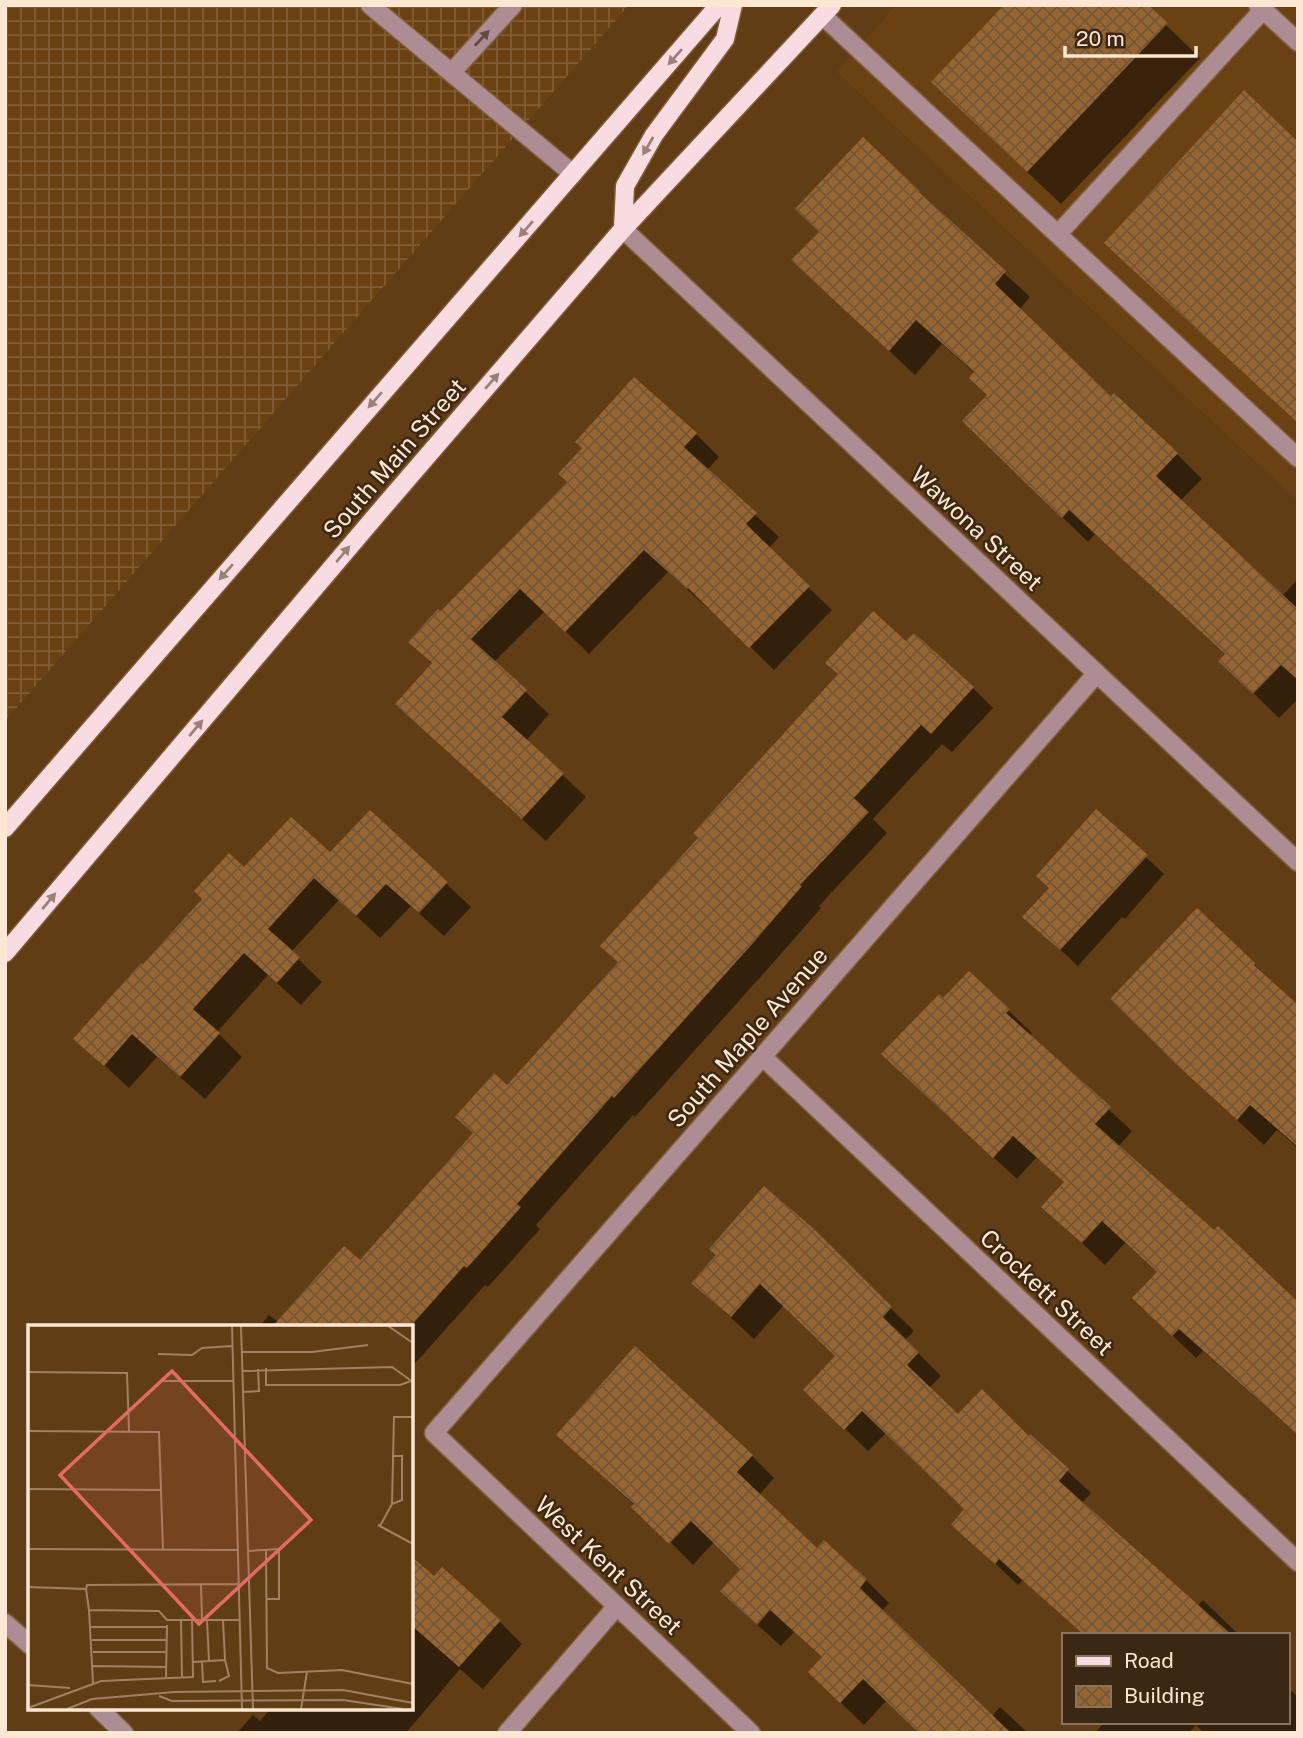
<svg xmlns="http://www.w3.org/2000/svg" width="1303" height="1738" font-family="'Public Sans',sans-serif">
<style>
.built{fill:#6a4112}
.industrial{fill:url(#industrial-grid)}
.shadow{fill:#0007}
.building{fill:url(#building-cross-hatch)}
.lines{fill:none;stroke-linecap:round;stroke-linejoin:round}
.minor-casing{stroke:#7d5c37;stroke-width:21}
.major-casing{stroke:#7d5c37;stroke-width:21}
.minor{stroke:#ad8c93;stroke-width:18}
.major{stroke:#f8dce2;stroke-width:18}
.oneway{fill:#644a3f}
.oneway2{fill:#9a827a}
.labels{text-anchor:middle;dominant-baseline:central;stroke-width:5;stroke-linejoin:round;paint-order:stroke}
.street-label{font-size:24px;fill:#ffe8d3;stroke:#3c2712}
.inset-road{fill:none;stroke:#a08161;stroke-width:2}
.view{fill:#e46b64;fill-opacity:0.15;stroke:#e46b64;stroke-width:3.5}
.inset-edge{fill:none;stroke:#ffe8d3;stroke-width:3.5}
</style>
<defs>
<pattern id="industrial-grid" width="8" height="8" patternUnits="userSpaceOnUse" patternTransform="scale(1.75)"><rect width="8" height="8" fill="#6a4112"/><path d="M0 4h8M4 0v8" fill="none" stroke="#805c34"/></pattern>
<pattern id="building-cross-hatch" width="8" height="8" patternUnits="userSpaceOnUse" patternTransform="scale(1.75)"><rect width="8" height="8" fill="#976532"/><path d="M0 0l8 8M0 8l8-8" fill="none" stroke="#725638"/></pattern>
</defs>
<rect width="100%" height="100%" fill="#613d15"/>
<path class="built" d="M 896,5 L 1298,5 L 1298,501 L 837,72 Z"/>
<path class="industrial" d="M 5,5 L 629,5 L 5,721 Z"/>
<path class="shadow" d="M 1166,25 L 1200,58 L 1061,204 L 967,115 Z
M 944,217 L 1030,297 L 1019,310 L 1111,398 L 1177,454 L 1202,479 L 1180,501 L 1282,596 L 1298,579 L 1298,703 L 1296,701 L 1279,718 L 1246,686 L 1226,655 L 1095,534 L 1088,542 L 989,446 L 989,395 L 975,374 L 942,344 L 915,375 L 793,260 Z
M 696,434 L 719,457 L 707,470 L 779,537 L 768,549 L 832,610 L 774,670 L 713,610 L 711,611 L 668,572 L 589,654 L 545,611 L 494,662 L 549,714 L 526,741 L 586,797 L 546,841 L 421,727 L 433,665 L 410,642 L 441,614 Z
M 906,643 L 973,688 L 993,708 L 952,752 L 942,744 L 873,819 L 887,833 L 819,906 L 821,908 L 773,963 L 635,1117 L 633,1115 L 536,1225 L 540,1229 L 488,1287 L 485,1285 L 411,1368 L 411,1327 L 259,1327 L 269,1315 L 278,1322 L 360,1262 L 475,1134 L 508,1087 Z
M 1096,811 L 1164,874 L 1125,919 L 1122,917 L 1078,966 L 1025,917 L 1051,888 Z
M 370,812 L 471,907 L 444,936 L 411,906 L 380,938 L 339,900 L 291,952 L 322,982 L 301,1005 L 268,975 L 217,1032 L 242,1057 L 205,1099 L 157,1057 L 129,1088 L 76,1039 L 143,967 L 244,870 L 330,855 Z
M 1254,964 L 1298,1007 L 1298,1148 L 1277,1130 L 1264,1145 L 1204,1090 L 1113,999 Z
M 969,973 L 1032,1033 L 1029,1036 L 1132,1131 L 1118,1147 L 1298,1304 L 1298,1435 L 1203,1351 L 1196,1358 L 1157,1321 L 1158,1273 L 1125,1243 L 1105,1265 L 1044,1207 L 1065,1183 L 1037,1157 L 1017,1179 L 906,1077 L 943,1000 Z
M 812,1231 L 914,1331 L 905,1340 L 941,1376 L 929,1388 L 958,1416 L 1029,1438 L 1030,1437 L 1091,1493 L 1082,1503 L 1197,1606 L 1203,1600 L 1239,1635 L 1084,1635 L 1023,1580 L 1018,1585 L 953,1524 L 966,1510 L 886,1433 L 868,1451 L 805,1390 L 837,1356 L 784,1305 L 754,1339 L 693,1283 Z
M 558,1435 L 752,1456 L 774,1478 L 759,1495 L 817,1551 L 824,1543 L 866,1580 L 889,1603 L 882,1611 L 991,1717 L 1000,1707 L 1028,1733 L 919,1733 L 887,1700 L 864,1725 L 833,1695 L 823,1658 L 794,1632 L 781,1646 L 745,1614 L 742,1569 L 714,1542 L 693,1565 L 635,1506 Z
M 411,1558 L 434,1579 L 499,1621 L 522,1644 L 483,1689 L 460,1669 L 406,1733 L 237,1733 L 253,1715 L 260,1721 L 271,1708 L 411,1708 Z
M 1287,1687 L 1298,1697 L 1298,1733 L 1204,1733 L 1196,1725 L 1189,1733 L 1095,1733 L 1105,1722 L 1287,1722 Z"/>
<path class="building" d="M 1004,5 L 1148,5 L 1168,23 L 1027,172 L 931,82 Z
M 1244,90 L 1298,142 L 1298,423 L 1104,243 Z
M 863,137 L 920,191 L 919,192 L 1006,271 L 995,284 L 1111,396 L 1114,393 L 1178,453 L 1156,476 L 1298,609 L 1298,680 L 1281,665 L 1253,694 L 1218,661 L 1225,654 L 1069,510 L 1062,518 L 962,421 L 987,395 L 969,378 L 974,372 L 916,320 L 889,351 L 791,260 L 819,232 L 795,209 Z
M 634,377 L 697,433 L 684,447 L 757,513 L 746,524 L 810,586 L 749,648 L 688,588 L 687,589 L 644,550 L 565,632 L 520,589 L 471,639 L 527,690 L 502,717 L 564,773 L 522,819 L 395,704 L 432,663 L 408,642 L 438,609 L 441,611 L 567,482 L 558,474 L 582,448 L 575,442 Z
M 873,611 L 906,641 L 914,633 L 974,687 L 931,734 L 921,725 L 854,798 L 869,812 L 800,885 L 802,886 L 753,943 L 614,1098 L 612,1096 L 517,1204 L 521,1207 L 467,1268 L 464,1266 L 410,1327 L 272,1327 L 344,1246 L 360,1260 L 473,1133 L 455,1117 L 494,1073 L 507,1085 L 618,962 L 600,946 L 698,838 L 693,833 L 838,674 L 825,663 Z
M 1096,809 L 1148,855 L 1060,950 L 1022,917 L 1049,888 L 1036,876 Z
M 370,810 L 448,882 L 419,913 L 386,884 L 356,916 L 314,878 L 268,929 L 300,957 L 277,983 L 244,953 L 193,1009 L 220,1033 L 180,1077 L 132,1034 L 104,1066 L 73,1039 L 141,963 L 143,964 L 202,899 L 194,891 L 229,853 L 244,867 L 291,817 L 330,852 Z
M 1197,908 L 1255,963 L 1254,965 L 1298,1005 L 1298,1147 L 1250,1105 L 1237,1120 L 1176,1064 L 1110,999 Z
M 969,971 L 1010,1009 L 1006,1013 L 1111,1107 L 1095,1124 L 1214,1230 L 1218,1226 L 1298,1302 L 1298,1435 L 1179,1329 L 1172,1336 L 1132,1298 L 1157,1272 L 1102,1221 L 1082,1243 L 1041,1207 L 1064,1182 L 1013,1136 L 993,1158 L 881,1054 L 939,994 L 943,998 Z
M 764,1186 L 814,1229 L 892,1307 L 883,1317 L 919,1352 L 907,1365 L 958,1414 L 982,1389 L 1029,1436 L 1030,1434 L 1069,1469 L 1059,1481 L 1232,1635 L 1084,1635 L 999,1559 L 995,1564 L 951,1525 L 964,1509 L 862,1411 L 844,1430 L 803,1390 L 835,1356 L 760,1284 L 731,1317 L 691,1283 L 716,1255 L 709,1249 Z
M 635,1346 L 753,1455 L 737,1472 L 817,1548 L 824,1540 L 867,1579 L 860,1588 L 1011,1733 L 919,1733 L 863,1679 L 840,1703 L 808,1672 L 822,1657 L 770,1610 L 757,1625 L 720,1591 L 740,1569 L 691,1521 L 669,1544 L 631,1507 L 634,1504 L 556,1435 Z
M 411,1556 L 434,1576 L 442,1567 L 501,1620 L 459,1667 L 411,1625 Z"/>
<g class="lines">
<defs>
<path id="minor" d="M 370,5 L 573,174
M 1258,5 L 1298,42
M 823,16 L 1298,458
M 452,72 L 513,5
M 623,229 L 1298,862
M 1058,234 L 1263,10
M 763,1057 L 1298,1562
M 5,1623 L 30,1645
M 98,1708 L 124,1733
M 507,1733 L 617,1606
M 751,1733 L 434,1433 L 1097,673"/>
<path id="major" d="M 623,229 L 625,186 L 654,135 L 725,39 L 733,5
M 5,828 L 719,5
M 5,953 L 385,505 L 623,229 L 832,5"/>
</defs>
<use href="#minor" class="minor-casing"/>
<use href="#major" class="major-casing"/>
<use href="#minor" class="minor"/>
<use href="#major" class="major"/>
</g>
<defs><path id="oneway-solid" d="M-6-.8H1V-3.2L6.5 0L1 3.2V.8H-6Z" transform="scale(1.75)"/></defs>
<use class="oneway" href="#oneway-solid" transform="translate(482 38) rotate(-47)"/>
<g class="oneway2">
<use href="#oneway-solid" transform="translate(675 57) rotate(131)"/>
<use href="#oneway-solid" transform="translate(648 146) rotate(120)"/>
<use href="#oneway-solid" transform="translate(526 229) rotate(131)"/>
<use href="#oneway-solid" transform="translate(492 381) rotate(-49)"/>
<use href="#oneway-solid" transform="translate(375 400) rotate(131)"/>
<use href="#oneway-solid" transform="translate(343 554) rotate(-50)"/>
<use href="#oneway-solid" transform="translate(226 572) rotate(131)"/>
<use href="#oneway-solid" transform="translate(196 728) rotate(-50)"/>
<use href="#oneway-solid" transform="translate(49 901) rotate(-50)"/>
</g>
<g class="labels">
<g class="street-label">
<text transform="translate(394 458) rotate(-49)">South Main Street</text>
<text transform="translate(977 528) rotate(43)">Wawona Street</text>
<text transform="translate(747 1037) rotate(-49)">South Maple Avenue</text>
<text transform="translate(1047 1292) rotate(43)">Crockett Street</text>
<text transform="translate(609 1565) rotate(43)">West Kent Street</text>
</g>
</g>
<g transform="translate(28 1325)">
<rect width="385" height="385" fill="#613d15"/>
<path class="inset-road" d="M 204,1 L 214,384M 213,1 L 225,384M 360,1 L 385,18M 214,27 L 284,27 L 340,20M 130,29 L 164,30 L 174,23 L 204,21M 238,43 L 238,60 L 372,60 L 383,56M 214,46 L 364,42 L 385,57M 0,47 L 99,48 L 101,106M 132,56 L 205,56M 215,67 L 231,66 L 230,44M 0,106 L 131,107 L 135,225M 0,164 L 133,165M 364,179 L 374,175 L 374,131 L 365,131M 350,200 L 385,219M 352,201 L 364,179 L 366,92 L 385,92M 0,224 L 211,225M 238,225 L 239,343 L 250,348 L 314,345 L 385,359M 220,226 L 251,224 L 251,274 L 239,274M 173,259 L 174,295M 0,262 L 58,264 L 61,285 L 131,286 L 139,295 L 212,295M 58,264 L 59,260 L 211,259M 61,285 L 65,358M 153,295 L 154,353M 179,295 L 181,336M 63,302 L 139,302M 64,315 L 139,315M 65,327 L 139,327M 174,336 L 175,357 L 188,356M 165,337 L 197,335 L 195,295M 65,341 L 139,342M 138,353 L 139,300M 191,356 L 201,351 L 197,335M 0,360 L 42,363M 131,371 L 144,376 L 315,375 L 375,384M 0,383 L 73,356 L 165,352 L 164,295M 39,384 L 64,374 L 146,367 L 315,365 L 385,378M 273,384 L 279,347"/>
<path class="view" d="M 144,46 L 283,195 L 171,299 L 32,150 Z"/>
<rect width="385" height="385" class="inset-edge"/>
</g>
<rect width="1303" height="1738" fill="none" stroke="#ffe8d3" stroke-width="14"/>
<rect x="1062" y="1633" width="228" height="91" fill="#3c2712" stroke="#8a745f" stroke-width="2"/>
<rect x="1076" y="1656" width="35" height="10" fill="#f8dce2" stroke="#8a745f" stroke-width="2"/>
<text x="1124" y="1668" font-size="21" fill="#ffe8d3">Road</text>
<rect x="1076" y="1686" width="35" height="21" fill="url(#building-cross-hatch)" stroke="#8a745f" stroke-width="2"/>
<text x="1124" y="1703" font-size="21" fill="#ffe8d3">Building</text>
<path d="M1065 46v10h131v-10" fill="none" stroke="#ffe8d3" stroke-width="3.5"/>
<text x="1076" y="46" font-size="21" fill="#ffe8d3" stroke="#3c2712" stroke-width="5" paint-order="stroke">20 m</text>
</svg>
